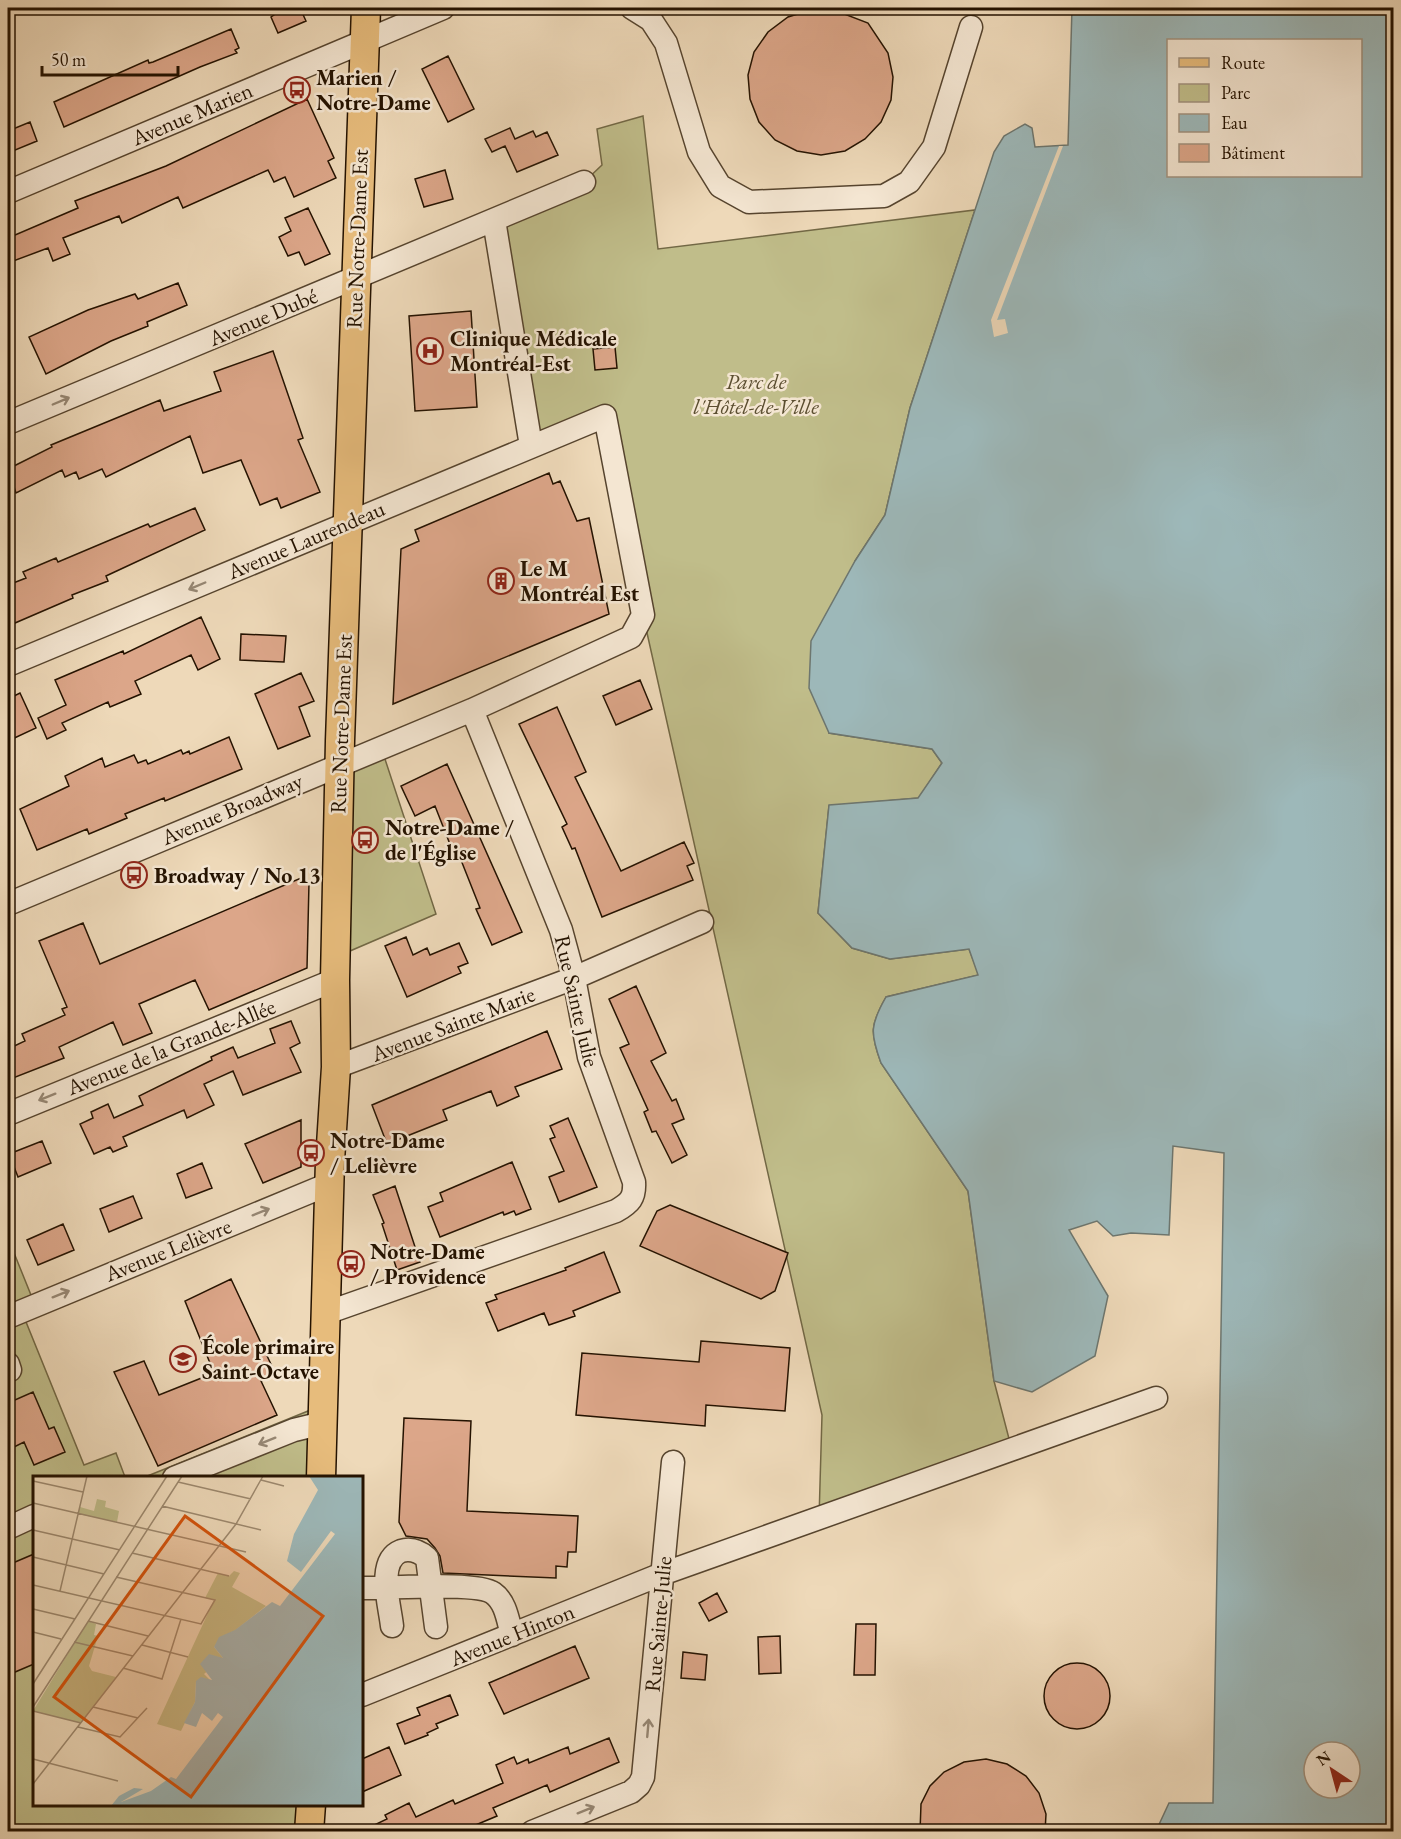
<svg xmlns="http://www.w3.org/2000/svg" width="1401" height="1839" font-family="'EB Garamond',serif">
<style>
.green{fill:#c0bd8a;stroke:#726845;stroke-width:1.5}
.water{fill:#9db8b9;stroke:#6d766f;stroke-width:1.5;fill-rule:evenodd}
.pier{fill:#eed9b9}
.building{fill:#dca689;stroke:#241200;stroke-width:1.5}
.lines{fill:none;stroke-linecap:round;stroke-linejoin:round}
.minor-casing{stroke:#56442e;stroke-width:25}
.major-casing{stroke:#241200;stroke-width:31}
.minor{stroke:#f4e6d2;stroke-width:22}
.major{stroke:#e7bc7c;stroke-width:28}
.oneway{stroke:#968774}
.labels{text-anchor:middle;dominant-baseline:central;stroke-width:5;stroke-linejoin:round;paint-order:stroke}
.poi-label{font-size:22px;font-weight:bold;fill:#241200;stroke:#f4e6d2;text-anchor:start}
.street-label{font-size:22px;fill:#241200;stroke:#f4e6d2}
.park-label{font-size:22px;font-style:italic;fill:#5b4e30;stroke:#f4e6d2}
.inset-river{fill:none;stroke:#9db8b9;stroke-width:3}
.inset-road{fill:none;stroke:#9d896f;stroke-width:1.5}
.view{fill:#d4520b;fill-opacity:0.15;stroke:#d4520b;stroke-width:3}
.inset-edge{fill:none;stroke:#241200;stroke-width:3}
</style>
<rect width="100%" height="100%" fill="#eed9b9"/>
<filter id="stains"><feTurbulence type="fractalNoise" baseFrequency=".00333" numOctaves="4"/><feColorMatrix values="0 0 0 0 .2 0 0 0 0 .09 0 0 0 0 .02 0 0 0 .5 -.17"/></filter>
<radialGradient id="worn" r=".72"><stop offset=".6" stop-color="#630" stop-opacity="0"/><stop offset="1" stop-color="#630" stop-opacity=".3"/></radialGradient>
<path class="green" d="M 643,116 L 658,249 L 975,210 L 910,408 L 885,515 L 855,561 L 829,733 L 932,749 L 942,763 L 919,798 L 829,806 L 818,913 L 852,948 L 890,959 L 969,949 L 979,975 L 886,997 C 870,1025 870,1033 881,1063 L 968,1191 L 994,1381 L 1013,1454 L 819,1519 L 822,1415 L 643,615 L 605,417 L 531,446 L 494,220 L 584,182 L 602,165 L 597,129 Z
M 381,747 L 436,914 L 336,957 L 339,764 Z
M 8,1238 L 35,1305 L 22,1312 L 84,1465 L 116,1453 L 125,1477 L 34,1478 L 34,1804 L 311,1805 L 309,1831 L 8,1831 Z
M 323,1405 L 321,1477 L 145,1477 Z"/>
<path class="water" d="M 1072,8 L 1393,8 L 1393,1831 L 1156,1831 L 1169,1803 L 1213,1803 L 1224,1153 L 1173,1146 L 1169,1235 L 1131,1233 L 1113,1236 L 1097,1221 L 1069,1230 L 1108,1296 L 1095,1356 L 1032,1392 L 994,1381 L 968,1191 L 881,1063 C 870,1033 870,1025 886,997 L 978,975 L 969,949 L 890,959 L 852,948 L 818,913 L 829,805 L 918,798 L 942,763 L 932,749 L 829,733 L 809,688 L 811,641 L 855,561 L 885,515 L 910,408 L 994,152 L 1004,136 L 1025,124 L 1032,128 L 1035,147 L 1068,145 ZM 1168,40 L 1360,40 L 1360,176 L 1168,176 ZM 1314,1752 L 1350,1752 L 1350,1788 L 1314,1788 Z"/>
<path class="pier" d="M 1059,146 L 1063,146 L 997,320 L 1005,319 L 1008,333 L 994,337 L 991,320 Z"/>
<path class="building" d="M 271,8 L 300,8 L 306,21 L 278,33 L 271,17 L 274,15 Z
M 811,10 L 834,10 L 868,23 L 888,53 L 893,77 L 891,100 L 881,122 L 865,139 L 845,151 L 821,155 L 797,151 L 775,140 L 759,122 L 750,99 L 748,75 L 754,52 L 768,32 L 788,17 Z
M 231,29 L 239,48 L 235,50 L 237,53 L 200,67 L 64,127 L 54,102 L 148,60 L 149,63 L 153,62 Z
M 448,56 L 474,109 L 448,122 L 422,69 Z
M 307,99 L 334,158 L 328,161 L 336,178 L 294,197 L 285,177 L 274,182 L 268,170 L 183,208 L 178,197 L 122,223 L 119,216 L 63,238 L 70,254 L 53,261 L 48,248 L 8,263 L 8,238 L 78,208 L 75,201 L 166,166 Z
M 30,122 L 37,141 L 8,153 L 8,131 Z
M 510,128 L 515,139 L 533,131 L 536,137 L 547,132 L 558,155 L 517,172 L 505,146 L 492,152 L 485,139 Z
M 445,170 L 453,199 L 424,207 L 415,179 Z
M 308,208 L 330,254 L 305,265 L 299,252 L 288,256 L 279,237 L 291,231 L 285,218 Z
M 178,283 L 187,305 L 147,322 L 148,326 L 111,341 L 46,374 L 29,337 L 88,310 L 135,294 L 138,299 Z
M 471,311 L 477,407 L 415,411 L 409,316 Z
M 615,347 L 617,368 L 595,370 L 593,349 Z
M 273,351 L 303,438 L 298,440 L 320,492 L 281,508 L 277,498 L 260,505 L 241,460 L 203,473 L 190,436 L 106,477 L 102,469 L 79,479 L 76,472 L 65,477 L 62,470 L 16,493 L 8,469 L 52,447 L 51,445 L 160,400 L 164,411 L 221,391 L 214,372 Z
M 549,473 L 553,484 L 560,481 L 577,521 L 589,518 L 609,614 L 393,704 L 401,549 L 419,541 L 415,530 Z
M 195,508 L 205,530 L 106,576 L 108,581 L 72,595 L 73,598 L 8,626 L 8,585 L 26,578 L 23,572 L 56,558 L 58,562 L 148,524 L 150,527 Z
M 201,617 L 220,659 L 198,670 L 191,655 L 135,681 L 141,694 L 110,707 L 108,702 L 62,723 L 66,730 L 47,739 L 38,718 L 66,705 L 55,680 L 123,651 L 124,654 Z
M 241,634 L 286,636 L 284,662 L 240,660 Z
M 301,673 L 314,701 L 299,707 L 310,736 L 278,749 L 255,694 Z
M 640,680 L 652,709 L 616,725 L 603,696 Z
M 20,693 L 36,728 L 8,741 L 8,699 Z
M 557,707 L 586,772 L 575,777 L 621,871 L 684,842 L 694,863 L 687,866 L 693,880 L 602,917 L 575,848 L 572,849 L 562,827 L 567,824 L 519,724 Z
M 229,737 L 242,769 L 165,801 L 164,798 L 125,814 L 127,818 L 89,834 L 87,829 L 37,850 L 20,809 L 69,786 L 65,776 L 102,758 L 105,767 L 134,755 L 138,763 L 146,760 L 148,764 L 181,750 L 183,754 L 189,751 L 190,754 Z
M 447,764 L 522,932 L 492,945 L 476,909 L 480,908 L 459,855 L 455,857 L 435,806 L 415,816 L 401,786 Z
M 301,878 L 309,883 L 307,968 L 209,1010 L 195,980 L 139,1004 L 152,1033 L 123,1045 L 113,1022 L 59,1047 L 64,1058 L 8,1080 L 8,1049 L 25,1041 L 22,1034 L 65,1015 L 62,1009 L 67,1007 L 39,941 L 83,923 L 100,964 Z
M 406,937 L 413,955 L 427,948 L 430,955 L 459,943 L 468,963 L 458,967 L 461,973 L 407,997 L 385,946 Z
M 636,986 L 666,1053 L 651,1061 L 672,1101 L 676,1099 L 684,1119 L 672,1124 L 687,1155 L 672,1163 L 656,1131 L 652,1132 L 644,1112 L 648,1110 L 620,1048 L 629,1044 L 609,999 Z
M 291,1021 L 300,1043 L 290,1048 L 301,1072 L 243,1095 L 233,1071 L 204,1084 L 214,1105 L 187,1118 L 184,1110 L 123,1137 L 127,1146 L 113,1152 L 110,1147 L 94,1154 L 80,1124 L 93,1118 L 91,1112 L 108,1104 L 114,1118 L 143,1105 L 139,1096 L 212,1060 L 211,1057 L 233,1047 L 238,1058 L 275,1043 L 270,1029 Z
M 547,1031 L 562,1069 L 515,1087 L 519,1096 L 497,1106 L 491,1091 L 443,1110 L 447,1120 L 387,1144 L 372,1105 Z
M 568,1118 L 597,1187 L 559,1202 L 549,1177 L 564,1171 L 550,1139 L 555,1137 L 550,1126 Z
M 301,1120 L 301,1167 L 263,1183 L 245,1144 Z
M 42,1141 L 51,1163 L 18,1177 L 9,1154 Z
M 512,1162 L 531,1209 L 516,1215 L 514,1211 L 504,1215 L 503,1212 L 440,1237 L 428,1207 L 443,1201 L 440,1193 Z
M 202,1163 L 212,1188 L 186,1198 L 177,1174 Z
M 395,1186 L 420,1262 L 397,1270 L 382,1224 L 384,1223 L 373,1195 Z
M 133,1196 L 142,1218 L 109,1232 L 100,1209 Z
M 670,1205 L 788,1253 L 775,1291 L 761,1299 L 640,1246 L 657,1211 Z
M 63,1224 L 74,1250 L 38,1265 L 27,1240 Z
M 604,1252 L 620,1292 L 573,1311 L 575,1316 L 549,1325 L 544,1313 L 498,1331 L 486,1303 L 497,1299 L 495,1295 L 566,1270 L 565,1268 Z
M 231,1279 L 276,1375 L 261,1381 L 277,1415 L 158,1466 L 114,1372 L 144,1361 L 159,1395 L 214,1373 L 185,1301 Z
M 701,1341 L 790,1348 L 785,1411 L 706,1405 L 705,1426 L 576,1415 L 582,1353 L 699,1362 Z
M 33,1392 L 49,1429 L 54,1427 L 65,1452 L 34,1465 L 24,1442 L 8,1450 L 8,1403 Z
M 404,1418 L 471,1421 L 467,1511 L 578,1516 L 576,1552 L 568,1552 L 567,1567 L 556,1566 L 556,1578 L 443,1573 L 440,1556 L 435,1548 L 427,1539 L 406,1536 L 399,1522 Z
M 34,1554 L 34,1664 L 8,1675 L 8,1565 Z
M 717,1593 L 727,1612 L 709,1621 L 699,1603 Z
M 856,1624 L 876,1624 L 875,1675 L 854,1675 Z
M 780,1636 L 781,1673 L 759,1674 L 758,1637 Z
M 575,1646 L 589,1678 L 504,1714 L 489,1683 Z
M 683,1652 L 707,1655 L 705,1680 L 681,1678 Z
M1044 1696a33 33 0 1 1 66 0a33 33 0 1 1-66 0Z
M 450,1695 L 458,1715 L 436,1724 L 438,1728 L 427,1733 L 428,1735 L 405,1744 L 397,1724 L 420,1715 L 417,1708 Z
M 609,1738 L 619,1762 L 550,1792 L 547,1785 L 493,1808 L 497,1816 L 459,1832 L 360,1832 L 387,1819 L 385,1815 L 409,1803 L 416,1817 L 453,1800 L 455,1804 L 503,1783 L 496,1765 L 514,1757 L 517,1764 L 528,1759 L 529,1763 L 568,1747 L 570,1754 Z
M 389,1747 L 401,1775 L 362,1792 L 362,1759 Z
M 986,1759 L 1007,1764 L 1026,1776 L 1039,1793 L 1046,1814 L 1045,1832 L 920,1832 L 921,1804 L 930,1786 L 944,1772 L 964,1762 Z"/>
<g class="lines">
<defs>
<path id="minor" d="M 632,8 L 651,20 L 666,43 L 699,152 L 720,186 L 749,202 L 884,196 L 909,182 L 934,147 L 971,27
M 8,192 L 443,8
M 494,220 L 531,446
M 8,423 L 584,182
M 8,665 L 605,416 L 643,615 L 631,637 L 472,710 L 8,904
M 336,1067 L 574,978 L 702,922
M 8,1114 L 335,980
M 326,1313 L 616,1211 C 630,1203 635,1198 634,1182 L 589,1057 L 574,978 L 561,930 L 472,710
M 8,1317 L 329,1184
M 8,1364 L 10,1370
M 174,1478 L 294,1430 L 323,1423
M 8,1528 L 34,1516
M 362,1588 C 387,1589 476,1581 493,1593 C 506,1602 508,1621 512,1635
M 392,1626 C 390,1606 376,1561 401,1551 C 411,1548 419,1551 427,1558 L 436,1627
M 362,1695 L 662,1574 L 1156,1398
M 532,1832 L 631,1792 L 639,1785 L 643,1777 L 673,1462"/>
<path id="major" d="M 321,1478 L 330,1161 L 336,1067 L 335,980 L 340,741 L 366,8
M 309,1832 L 311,1804"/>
</defs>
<use href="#minor" class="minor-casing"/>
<use href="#major" class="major-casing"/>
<use href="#minor" class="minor"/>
<use href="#major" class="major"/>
</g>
<defs><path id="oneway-shaft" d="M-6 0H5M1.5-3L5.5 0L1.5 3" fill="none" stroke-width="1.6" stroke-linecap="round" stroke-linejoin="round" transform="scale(1.5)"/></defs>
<g class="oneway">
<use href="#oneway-shaft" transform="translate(61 401) rotate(-23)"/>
<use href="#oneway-shaft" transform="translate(197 586) rotate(157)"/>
<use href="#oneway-shaft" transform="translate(47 1097) rotate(158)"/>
<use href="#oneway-shaft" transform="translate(261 1212) rotate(-22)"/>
<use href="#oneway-shaft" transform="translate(61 1294) rotate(-22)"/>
<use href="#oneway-shaft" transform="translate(267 1441) rotate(158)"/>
<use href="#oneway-shaft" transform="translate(648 1728) rotate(-85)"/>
<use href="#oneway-shaft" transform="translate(586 1810) rotate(-22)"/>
</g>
<defs>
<symbol id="bus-ring" viewBox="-11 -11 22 22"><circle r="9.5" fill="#f4e6d2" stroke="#8f2418" stroke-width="1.5"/><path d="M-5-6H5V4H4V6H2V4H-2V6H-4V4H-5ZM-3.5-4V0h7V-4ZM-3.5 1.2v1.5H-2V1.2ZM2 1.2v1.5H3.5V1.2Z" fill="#8f2418"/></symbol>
<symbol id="hospital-ring" viewBox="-11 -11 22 22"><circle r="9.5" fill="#f4e6d2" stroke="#8f2418" stroke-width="1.5"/><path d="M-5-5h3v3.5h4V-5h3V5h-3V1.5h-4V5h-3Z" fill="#8f2418"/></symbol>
<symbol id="building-ring" viewBox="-11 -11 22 22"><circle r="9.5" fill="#f4e6d2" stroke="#8f2418" stroke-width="1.5"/><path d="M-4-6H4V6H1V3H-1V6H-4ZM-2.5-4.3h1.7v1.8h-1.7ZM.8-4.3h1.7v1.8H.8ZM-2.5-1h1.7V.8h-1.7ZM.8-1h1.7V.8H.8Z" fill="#8f2418"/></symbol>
<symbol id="school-ring" viewBox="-11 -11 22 22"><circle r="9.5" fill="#f4e6d2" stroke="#8f2418" stroke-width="1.5"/><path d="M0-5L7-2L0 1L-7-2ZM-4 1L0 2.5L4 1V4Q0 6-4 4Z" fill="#8f2418"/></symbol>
</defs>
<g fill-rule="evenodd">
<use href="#bus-ring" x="282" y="75" width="30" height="30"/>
<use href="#hospital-ring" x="415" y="336" width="30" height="30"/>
<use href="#building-ring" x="486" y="566" width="30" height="30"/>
<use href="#bus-ring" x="350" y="825" width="30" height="30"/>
<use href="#bus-ring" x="119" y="860" width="30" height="30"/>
<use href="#bus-ring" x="296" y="1138" width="30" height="30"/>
<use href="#bus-ring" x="336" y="1249" width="30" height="30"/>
<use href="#school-ring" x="168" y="1344" width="30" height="30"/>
</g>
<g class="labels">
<g class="poi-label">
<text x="316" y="77">Marien /<tspan x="316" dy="25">Notre-Dame</tspan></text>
<text x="450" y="338">Clinique Médicale<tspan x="450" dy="25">Montréal-Est</tspan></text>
<text x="520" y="568">Le M<tspan x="520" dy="25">Montréal Est</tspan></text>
<text x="385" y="827">Notre-Dame /<tspan x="385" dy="25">de l'Église</tspan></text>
<text x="154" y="875">Broadway / No 13</text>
<text x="330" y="1140">Notre-Dame<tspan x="330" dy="25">/ Lelièvre</tspan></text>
<text x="370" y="1251">Notre-Dame<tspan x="370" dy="25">/ Providence</tspan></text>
<text x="202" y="1346">École primaire<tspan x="202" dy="25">Saint-Octave</tspan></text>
</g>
<g class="street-label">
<text transform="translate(192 114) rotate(-23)">Avenue Marien</text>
<text transform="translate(357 239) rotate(-88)">Rue Notre-Dame Est</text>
<text transform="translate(263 317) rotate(-23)">Avenue Dubé</text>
<text transform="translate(306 540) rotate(-23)">Avenue Laurendeau</text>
<text transform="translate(341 724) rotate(-88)">Rue Notre-Dame Est</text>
<text transform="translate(232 809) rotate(-23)">Avenue Broadway</text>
<text transform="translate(577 1001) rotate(77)">Rue Sainte Julie</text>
<text transform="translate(453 1024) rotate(-21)">Avenue Sainte Marie</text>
<text transform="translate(171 1047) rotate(-22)">Avenue de la Grande-Allée</text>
<text transform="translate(168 1250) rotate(-22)">Avenue Lelièvre</text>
<text transform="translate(658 1624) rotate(-85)">Rue Sainte-Julie</text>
<text transform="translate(512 1635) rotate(-22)">Avenue Hinton</text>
</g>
<g class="park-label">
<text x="756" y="381">Parc de<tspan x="756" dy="25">l'Hôtel-de-Ville</tspan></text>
</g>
</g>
<g transform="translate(33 1476)">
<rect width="330" height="330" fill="#eed9b9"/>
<path d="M 64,23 L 73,25 L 72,31 L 86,35 L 84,46 L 45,38 L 47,31 L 61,35 ZM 201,95 L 207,97 L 199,111 L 233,130 L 181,171 L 190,182 L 171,198 L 179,206 L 163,205 L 162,226 L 148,255 L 124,248 L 181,124 L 172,122 L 185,97 L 196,100 ZM 55,145 L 63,148 L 61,159 L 65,160 L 56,190 L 59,195 L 83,201 L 48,247 L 0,235 Z" fill="#c0bd8a"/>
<path d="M 276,0 L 330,0 L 330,330 L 78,330 L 86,320 L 101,312 L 110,313 L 88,326 L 118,315 L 138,301 L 143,303 L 190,241 L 185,237 L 179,245 L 169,237 L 163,251 L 151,247 L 162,226 L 163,205 L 168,201 L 179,204 L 167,188 L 176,178 L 190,182 L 181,171 L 186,161 L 202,154 L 239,126 L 247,130 L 302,58 L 298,55 L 268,96 L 254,85 L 261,58 L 285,14 Z" fill="#9db8b9"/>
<path class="inset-river" d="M 298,330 L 330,264"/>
<path class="inset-road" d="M 228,4 L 251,10M 0,5 L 50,16M 145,6 L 218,23M 0,27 L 213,76M 129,30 L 228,54M 0,54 L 87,74M 99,77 L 196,100M 0,81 L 71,98M 0,109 L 168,148 L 182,124 L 83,101M 27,115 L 54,0M 0,133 L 42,143M 55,145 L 115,160M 0,156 L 28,163M 41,166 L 100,180M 109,169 L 155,181M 90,192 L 129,203 L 148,143M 0,208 L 134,0M 0,231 L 149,0M 60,231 L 105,242M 0,235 L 48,247M 45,251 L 87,261 L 114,232M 0,283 L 85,305M 0,308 L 203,48 L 230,0"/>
<path class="view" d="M 152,40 L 290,140 L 158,321 L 21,221 Z"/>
<rect width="330" height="330" class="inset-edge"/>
</g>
<rect width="1401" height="1839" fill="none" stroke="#eed9b9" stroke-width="30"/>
<rect x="9" y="9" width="1383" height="1821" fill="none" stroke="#241200" stroke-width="3"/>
<rect x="15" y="15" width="1371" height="1809" fill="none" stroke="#241200" stroke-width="1.5"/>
<rect x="1167" y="39" width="195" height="138" fill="#f4e6d2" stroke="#a1917e" stroke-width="1.5"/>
<rect x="1179" y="58" width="30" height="9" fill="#e7bc7c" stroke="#a1917e" stroke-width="1.5"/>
<text x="1221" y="69" font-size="18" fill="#241200">Route</text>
<rect x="1179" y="84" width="30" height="18" fill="#c0bd8a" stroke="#a1917e" stroke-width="1.5"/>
<text x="1221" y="99" font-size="18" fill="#241200">Parc</text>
<rect x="1179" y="114" width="30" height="18" fill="#9db8b9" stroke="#a1917e" stroke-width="1.5"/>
<text x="1221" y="129" font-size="18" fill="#241200">Eau</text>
<rect x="1179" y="144" width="30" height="18" fill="#dca689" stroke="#a1917e" stroke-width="1.5"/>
<text x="1221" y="159" font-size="18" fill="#241200">Bâtiment</text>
<g transform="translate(1332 1770) rotate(324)"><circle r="28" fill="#f4e6d2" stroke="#a1917e" stroke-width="1.5"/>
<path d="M0-4.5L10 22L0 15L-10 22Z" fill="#8f2418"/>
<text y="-9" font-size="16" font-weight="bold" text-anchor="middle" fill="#241200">N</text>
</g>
<path d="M42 66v9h136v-9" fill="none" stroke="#241200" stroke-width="3"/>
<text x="51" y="66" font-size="18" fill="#241200" stroke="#f4e6d2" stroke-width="4.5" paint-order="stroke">50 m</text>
<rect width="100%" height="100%" filter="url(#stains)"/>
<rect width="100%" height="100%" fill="url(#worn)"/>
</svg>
